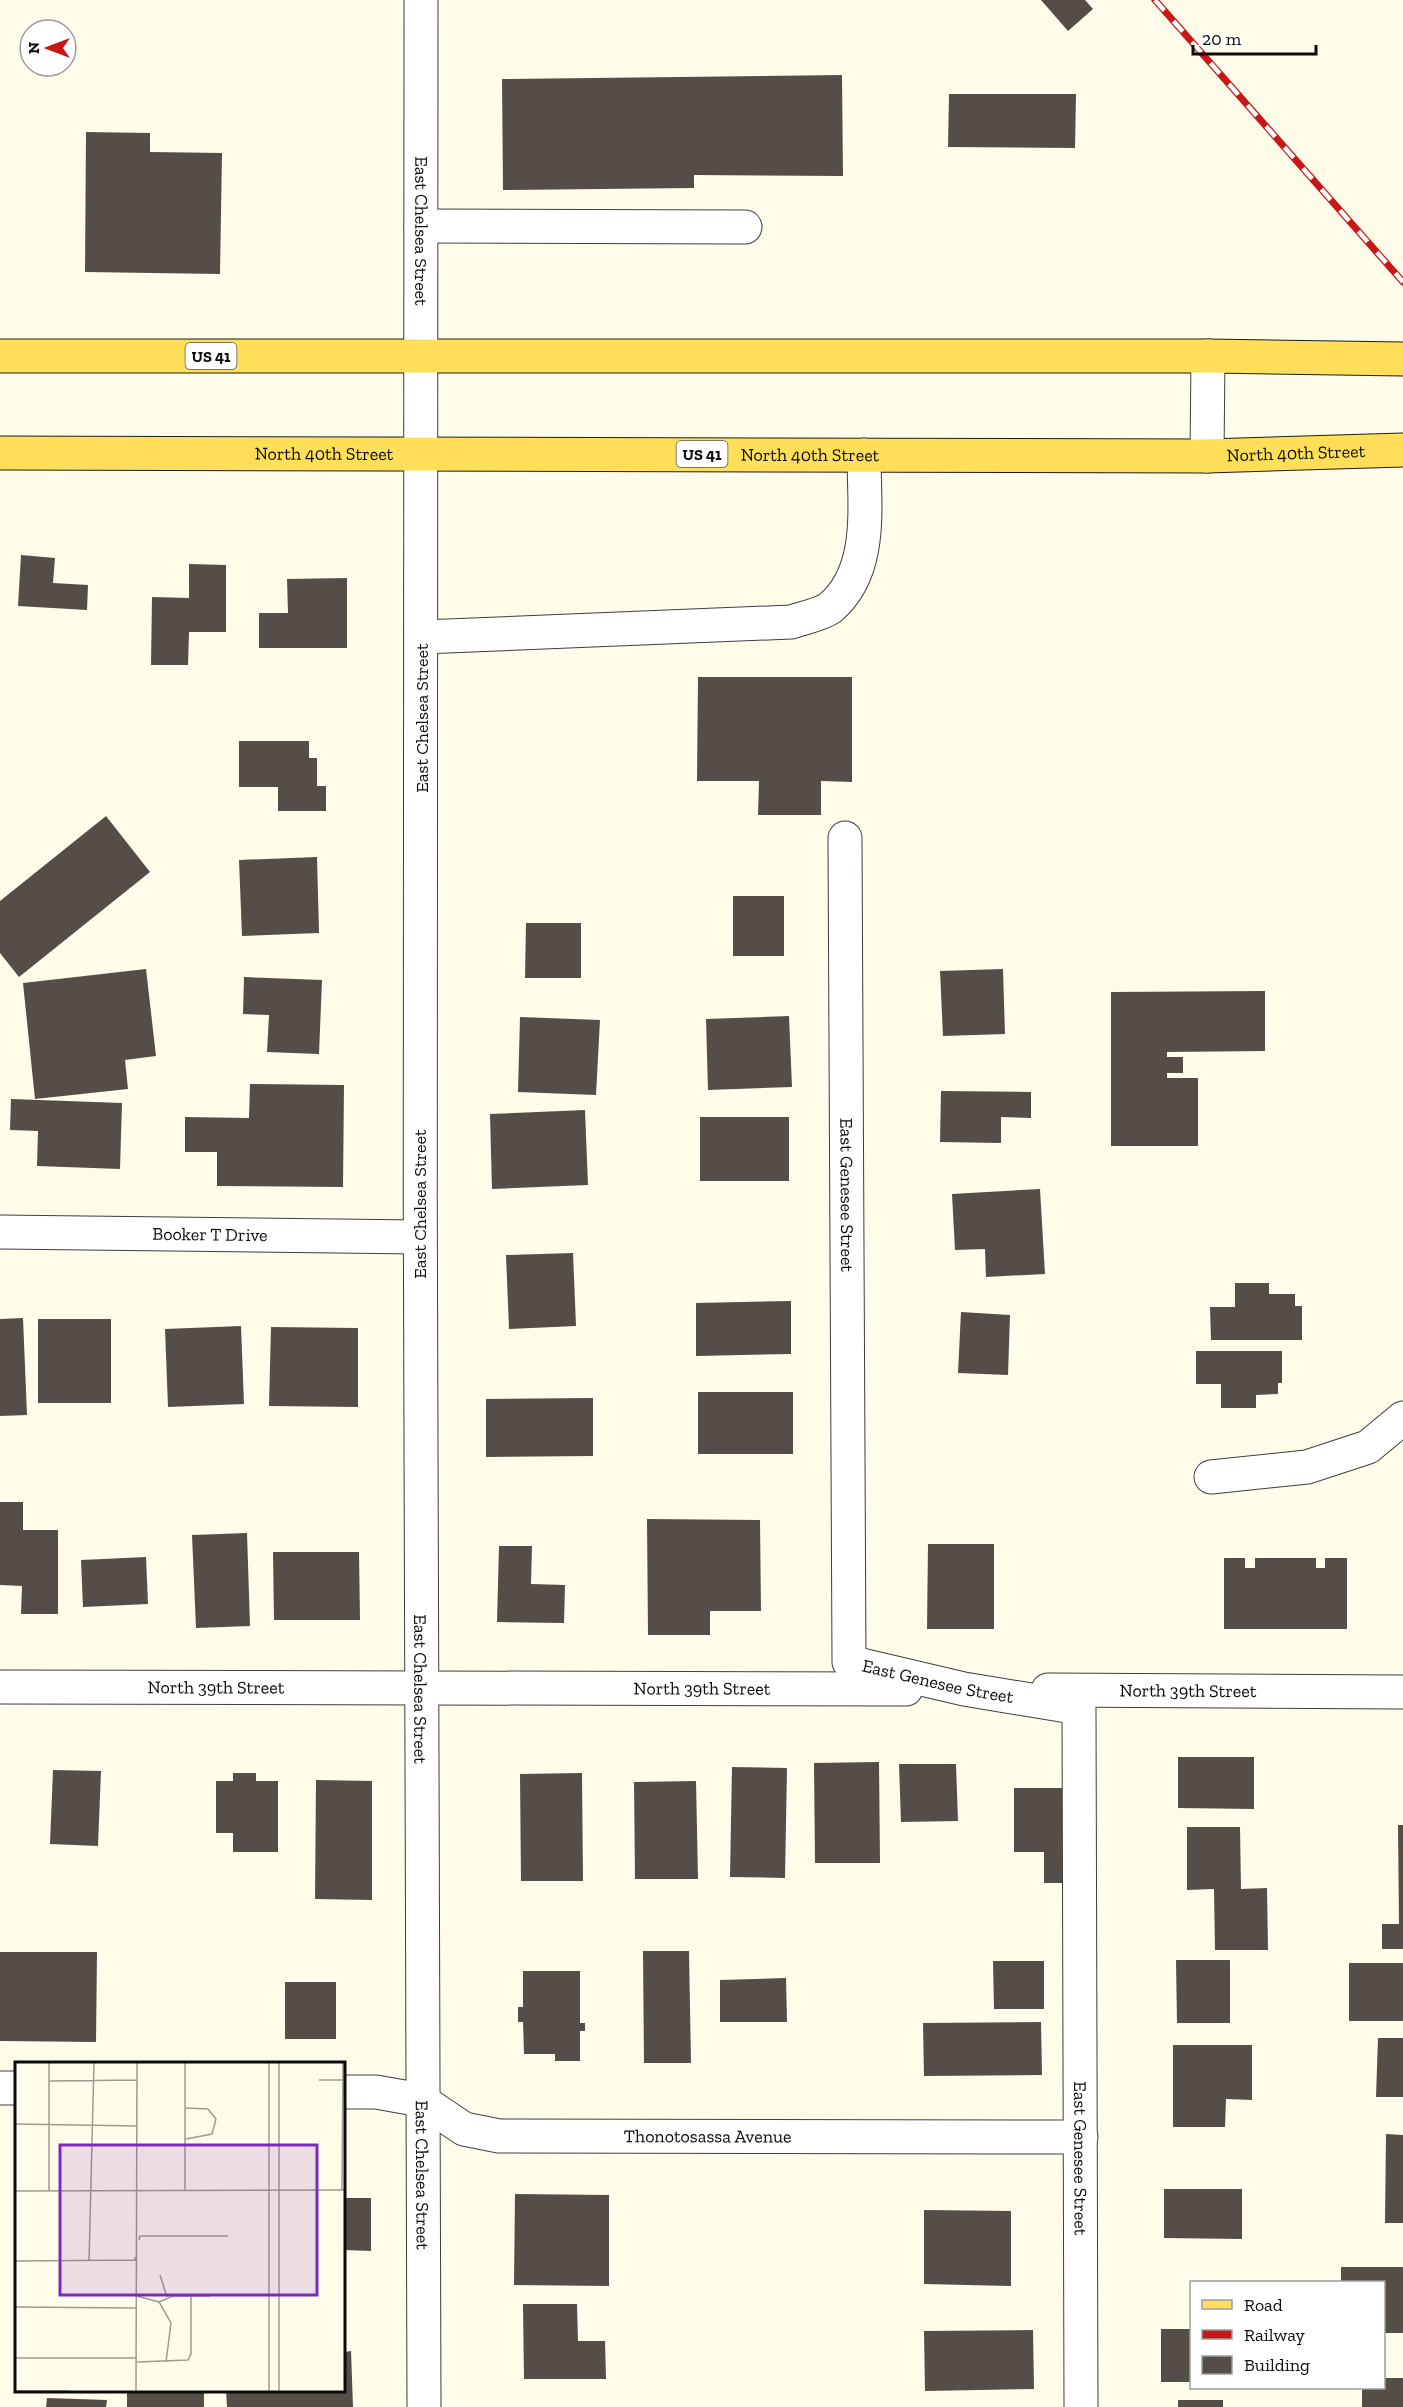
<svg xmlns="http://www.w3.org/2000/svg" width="1403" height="2407" font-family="'Zilla Slab',serif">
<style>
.building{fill:#554d47}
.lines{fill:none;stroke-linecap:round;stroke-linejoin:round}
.minor-casing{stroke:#3e3e3e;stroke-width:35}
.major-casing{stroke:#1c1c1c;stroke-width:35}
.minor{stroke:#fff;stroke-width:33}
.major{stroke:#ffdf59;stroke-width:33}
.rail-casing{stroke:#c91616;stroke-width:7}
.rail{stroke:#fff;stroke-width:4.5;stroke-dasharray:14;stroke-linecap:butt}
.labels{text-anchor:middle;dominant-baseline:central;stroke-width:6;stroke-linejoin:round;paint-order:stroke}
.shield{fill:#fff;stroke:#545454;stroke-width:1.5}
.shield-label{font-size:16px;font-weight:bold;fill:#0b0b0b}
.street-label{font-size:18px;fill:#0b0b0b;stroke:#fff}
.inset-road{fill:none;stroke:#9d9c90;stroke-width:1.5}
.view{fill:#7b2cbf;fill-opacity:0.15;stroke:#7b2cbf;stroke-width:3}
.inset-edge{fill:none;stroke:#0b0b0b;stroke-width:3}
</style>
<rect width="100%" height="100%" fill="#fffce9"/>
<path class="building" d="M 1041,0 L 1085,0 L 1093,9 L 1068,31 Z
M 842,75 L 843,176 L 694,175 L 694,188 L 503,190 L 502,79 Z
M 949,94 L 1076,94 L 1075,148 L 948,147 Z
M 86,132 L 150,133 L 150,152 L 222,153 L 220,274 L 85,272 Z
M 21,555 L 55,558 L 53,583 L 88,585 L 87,610 L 18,606 Z
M 189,564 L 226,565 L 226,632 L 189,632 L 188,665 L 151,665 L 152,597 L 189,598 Z
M 347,578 L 347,648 L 259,648 L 259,613 L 288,613 L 287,579 Z
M 698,677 L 852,677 L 852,782 L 821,781 L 821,815 L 758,815 L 759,781 L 697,781 Z
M 239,741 L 309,741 L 309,758 L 317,758 L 317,786 L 326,786 L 326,811 L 278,811 L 278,787 L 239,787 Z
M 106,816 L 150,872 L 19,977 L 0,953 L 0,901 Z
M 317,857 L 319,933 L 242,936 L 239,860 Z
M 733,896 L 784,896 L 784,956 L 733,956 Z
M 526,923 L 581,923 L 581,978 L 525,978 Z
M 146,969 L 156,1056 L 125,1060 L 128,1089 L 35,1099 L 23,983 Z
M 1003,969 L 1005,1034 L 943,1036 L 940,971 Z
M 244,977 L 322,980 L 319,1054 L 267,1052 L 269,1015 L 243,1014 Z
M 1265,991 L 1265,1051 L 1167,1052 L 1167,1057 L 1183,1057 L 1183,1073 L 1167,1073 L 1167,1078 L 1198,1078 L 1198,1146 L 1111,1146 L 1111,992 Z
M 789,1016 L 792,1087 L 708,1090 L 706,1019 Z
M 520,1017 L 600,1020 L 596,1095 L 518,1092 Z
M 250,1084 L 344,1085 L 343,1187 L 217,1186 L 217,1152 L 185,1152 L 185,1117 L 249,1118 Z
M 941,1091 L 1031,1092 L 1031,1118 L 1001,1117 L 1001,1143 L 940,1142 Z
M 11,1099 L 122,1103 L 120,1169 L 37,1166 L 38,1131 L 10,1130 Z
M 585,1110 L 588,1185 L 492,1189 L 490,1114 Z
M 700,1117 L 789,1117 L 789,1181 L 700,1181 Z
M 1040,1189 L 1045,1274 L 986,1277 L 985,1249 L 955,1250 L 952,1194 Z
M 573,1253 L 576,1326 L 509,1329 L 506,1255 Z
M 1235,1283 L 1269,1283 L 1269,1294 L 1295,1294 L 1295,1306 L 1302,1306 L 1302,1340 L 1211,1340 L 1210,1307 L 1235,1307 Z
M 791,1301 L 791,1354 L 696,1356 L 696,1303 Z
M 961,1312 L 1010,1315 L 1008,1375 L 958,1373 Z
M 23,1318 L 27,1415 L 0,1416 L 0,1319 Z
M 38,1319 L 111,1319 L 111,1403 L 38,1403 Z
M 241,1326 L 244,1404 L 168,1407 L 165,1329 Z
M 271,1327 L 358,1328 L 358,1407 L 269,1406 Z
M 1196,1351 L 1282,1351 L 1282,1383 L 1278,1383 L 1278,1394 L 1256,1395 L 1256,1408 L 1221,1408 L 1221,1384 L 1196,1384 Z
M 698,1392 L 793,1392 L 793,1454 L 698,1454 Z
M 593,1398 L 593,1456 L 486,1457 L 486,1399 Z
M 0,1502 L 23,1502 L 23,1530 L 58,1530 L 58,1614 L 21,1614 L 22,1586 L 0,1585 Z
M 647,1519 L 760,1520 L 761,1611 L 710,1611 L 710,1635 L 648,1635 Z
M 247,1533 L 250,1626 L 196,1628 L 192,1535 Z
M 928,1544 L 994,1544 L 994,1629 L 927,1629 Z
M 499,1546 L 532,1546 L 531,1584 L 565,1585 L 564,1623 L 497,1622 Z
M 273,1552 L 359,1552 L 360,1620 L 274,1620 Z
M 146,1557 L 148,1604 L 83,1607 L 81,1560 Z
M 1224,1558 L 1245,1558 L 1245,1568 L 1255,1568 L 1255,1558 L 1316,1558 L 1316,1568 L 1325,1568 L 1325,1558 L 1347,1558 L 1347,1629 L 1224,1629 Z
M 1178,1757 L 1254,1757 L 1254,1809 L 1178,1808 Z
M 879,1762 L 880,1863 L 815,1863 L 814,1763 Z
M 899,1764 L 956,1764 L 958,1821 L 901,1822 Z
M 732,1767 L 787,1768 L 785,1878 L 730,1877 Z
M 53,1770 L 101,1771 L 98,1846 L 50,1844 Z
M 233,1773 L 256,1773 L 256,1781 L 278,1781 L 278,1852 L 233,1852 L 233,1833 L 216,1833 L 216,1781 L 233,1781 Z
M 582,1773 L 583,1881 L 521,1881 L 520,1774 Z
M 316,1780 L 372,1781 L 372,1900 L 315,1899 Z
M 696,1781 L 698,1879 L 635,1879 L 634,1782 Z
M 1014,1788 L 1072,1788 L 1072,1883 L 1044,1883 L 1044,1852 L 1014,1852 Z
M 1398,1825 L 1403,1825 L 1403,1949 L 1382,1949 L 1382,1924 L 1399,1924 Z
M 1187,1827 L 1240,1827 L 1241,1889 L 1267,1888 L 1268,1950 L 1215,1950 L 1214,1889 L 1187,1890 Z
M 643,1951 L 689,1951 L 691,2063 L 644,2063 Z
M 0,1952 L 97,1952 L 96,2042 L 0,2041 Z
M 1176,1960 L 1230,1960 L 1230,2023 L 1177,2023 Z
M 993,1961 L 1044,1961 L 1044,2009 L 994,2009 Z
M 1349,1963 L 1403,1963 L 1403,2021 L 1349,2021 Z
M 523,1971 L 580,1971 L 580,2023 L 585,2023 L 585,2031 L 580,2031 L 580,2061 L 555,2061 L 555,2054 L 524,2054 L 523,2022 L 518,2022 L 518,2007 L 523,2007 Z
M 786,1978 L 787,2022 L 720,2022 L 720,1980 Z
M 285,1982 L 336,1982 L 336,2039 L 285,2039 Z
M 1041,2022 L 1042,2075 L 924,2076 L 923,2023 Z
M 1378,2038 L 1403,2038 L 1403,2097 L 1376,2097 Z
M 1173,2045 L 1252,2045 L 1252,2100 L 1226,2099 L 1225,2127 L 1173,2127 Z
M 1386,2134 L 1403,2135 L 1403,2223 L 1385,2223 Z
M 1164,2189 L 1242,2189 L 1242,2239 L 1164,2238 Z
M 515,2194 L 609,2195 L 609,2286 L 514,2285 Z
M 344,2198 L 371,2198 L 371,2251 L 344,2250 Z
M 924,2210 L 1011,2211 L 1011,2286 L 924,2284 Z
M 1341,2267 L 1403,2267 L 1403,2333 L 1384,2333 L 1384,2282 L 1341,2282 Z
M 523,2304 L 577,2304 L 578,2341 L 605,2341 L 606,2379 L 524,2379 Z
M 1161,2329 L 1192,2329 L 1192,2382 L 1161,2382 Z
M 1033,2330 L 1034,2389 L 925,2391 L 924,2331 Z
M 351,2351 L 353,2407 L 227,2407 L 226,2390 L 344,2390 L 344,2352 Z
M 1384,2378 L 1403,2378 L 1403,2407 L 1362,2407 L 1362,2388 L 1384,2388 Z
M 127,2390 L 204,2390 L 204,2407 L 127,2407 Z
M 47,2398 L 107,2400 L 106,2407 L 46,2407 Z
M 1178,2400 L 1223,2400 L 1223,2407 L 1178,2407 Z"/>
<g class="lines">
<defs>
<g id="minor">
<path id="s1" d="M 421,0 C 423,802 416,1605 424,2407"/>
<path d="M 421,226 L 745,227"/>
<path d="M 1207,456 L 1208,356"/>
<path d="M 422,637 L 791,622 C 802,618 820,615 830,608 C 874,571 864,506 864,455"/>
<path id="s2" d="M 845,838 L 849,1662 L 964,1689 L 1079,1708 L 1081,2407"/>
<path id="s3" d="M 0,1232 L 419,1237"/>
<path d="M 1211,1477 L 1307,1467 L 1368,1447 L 1403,1418"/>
<path id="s4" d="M 0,1687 L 906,1689"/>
<path id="s5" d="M 1048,1690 L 1403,1692"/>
<path d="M 0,2088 L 16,2088"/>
<path id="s6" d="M 344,2092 L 376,2092 L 421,2100 L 464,2129 L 499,2136 L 1081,2137"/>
</g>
<g id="major">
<path d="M 0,356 L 1208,356 L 1403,359"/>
<path id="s7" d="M 0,453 L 1207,456 L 1403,450"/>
</g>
</defs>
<use href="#minor" class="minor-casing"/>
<use href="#major" class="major-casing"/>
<use href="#minor" class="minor"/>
<use href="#major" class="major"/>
<defs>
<path id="rail" d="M 1155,0 L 1403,282"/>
</defs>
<use href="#rail" class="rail-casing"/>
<use href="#rail" class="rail"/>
</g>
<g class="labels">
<g class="shield">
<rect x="185.5" y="343" width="51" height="26" rx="4.5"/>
<rect x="676.5" y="441" width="51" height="26" rx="4.5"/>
</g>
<g class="shield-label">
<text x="211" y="356">US 41</text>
<text x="702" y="454">US 41</text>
</g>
<g class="street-label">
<text stroke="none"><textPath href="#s1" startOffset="231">East Chelsea Street</textPath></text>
<text stroke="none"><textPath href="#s7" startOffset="324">North 40th Street</textPath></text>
<text stroke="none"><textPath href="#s7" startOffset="1296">North 40th Street</textPath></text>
<text stroke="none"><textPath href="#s7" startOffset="810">North 40th Street</textPath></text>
<text transform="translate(422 718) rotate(-90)">East Chelsea Street</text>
<text stroke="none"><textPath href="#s2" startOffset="357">East Genesee Street</textPath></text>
<text transform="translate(420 1204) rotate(-90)">East Chelsea Street</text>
<text stroke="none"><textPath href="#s3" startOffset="210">Booker T Drive</textPath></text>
<text stroke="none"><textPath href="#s2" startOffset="915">East Genesee Street</textPath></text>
<text stroke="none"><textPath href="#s4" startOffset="216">North 39th Street</textPath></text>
<text stroke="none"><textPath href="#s1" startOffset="1689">East Chelsea Street</textPath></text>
<text stroke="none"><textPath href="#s4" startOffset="702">North 39th Street</textPath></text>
<text stroke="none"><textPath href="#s5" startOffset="140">North 39th Street</textPath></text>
<text stroke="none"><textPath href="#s6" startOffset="374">Thonotosassa Avenue</textPath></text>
<text stroke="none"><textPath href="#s2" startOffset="1509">East Genesee Street</textPath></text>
<text stroke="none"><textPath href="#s1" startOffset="2175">East Chelsea Street</textPath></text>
</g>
</g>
<g transform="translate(15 2062)">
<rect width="330" height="330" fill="#fffce9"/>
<path class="inset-road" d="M 170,1 L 170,128M 254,1 L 254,329M 304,18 L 327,18M 34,19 L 122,18M 171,46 L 193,47 L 201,57 L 197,72 L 171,77M 0,62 L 122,64M 327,128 L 328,1M 0,129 L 330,128M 34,129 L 34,1M 124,178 L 125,174 L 213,174M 0,199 L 120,198 L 120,195M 74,199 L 79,1M 145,213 L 152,235M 122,234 L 144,240 L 156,261 L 151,300M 144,240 L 158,234 L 195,234M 0,245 L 121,246M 0,296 L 122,296M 122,300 L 173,298 L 176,292 L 176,233M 0,329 L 54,329M 121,329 L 122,1M 264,329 L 264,1"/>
<path class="view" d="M 45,83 L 302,83 L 302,233 L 45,233 Z"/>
<rect width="330" height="330" class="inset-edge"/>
</g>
<rect x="1190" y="2281" width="195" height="108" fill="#ffffff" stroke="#9d9d9d" stroke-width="1.5"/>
<rect x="1202" y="2300" width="30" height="9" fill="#ffdf59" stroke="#9d9d9d" stroke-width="1.5"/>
<text x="1244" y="2311" font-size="18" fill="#0b0b0b">Road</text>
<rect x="1202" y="2330" width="30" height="9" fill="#c91616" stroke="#9d9d9d" stroke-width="1.5"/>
<text x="1244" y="2341" font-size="18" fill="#0b0b0b">Railway</text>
<rect x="1202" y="2356" width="30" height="18" fill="#554d47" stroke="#9d9d9d" stroke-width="1.5"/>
<text x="1244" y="2371" font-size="18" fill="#0b0b0b">Building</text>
<g transform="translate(48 48) rotate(270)"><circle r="28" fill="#ffffff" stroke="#9d9d9d" stroke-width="1.5"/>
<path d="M0-4.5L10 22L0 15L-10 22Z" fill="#c91616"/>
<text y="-9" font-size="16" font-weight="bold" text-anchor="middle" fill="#0b0b0b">N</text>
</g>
<path d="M1193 45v9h123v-9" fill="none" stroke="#0b0b0b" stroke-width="3"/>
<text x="1202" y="45" font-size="18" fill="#0b0b0b" stroke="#ffffff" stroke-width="4.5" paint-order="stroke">20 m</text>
</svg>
